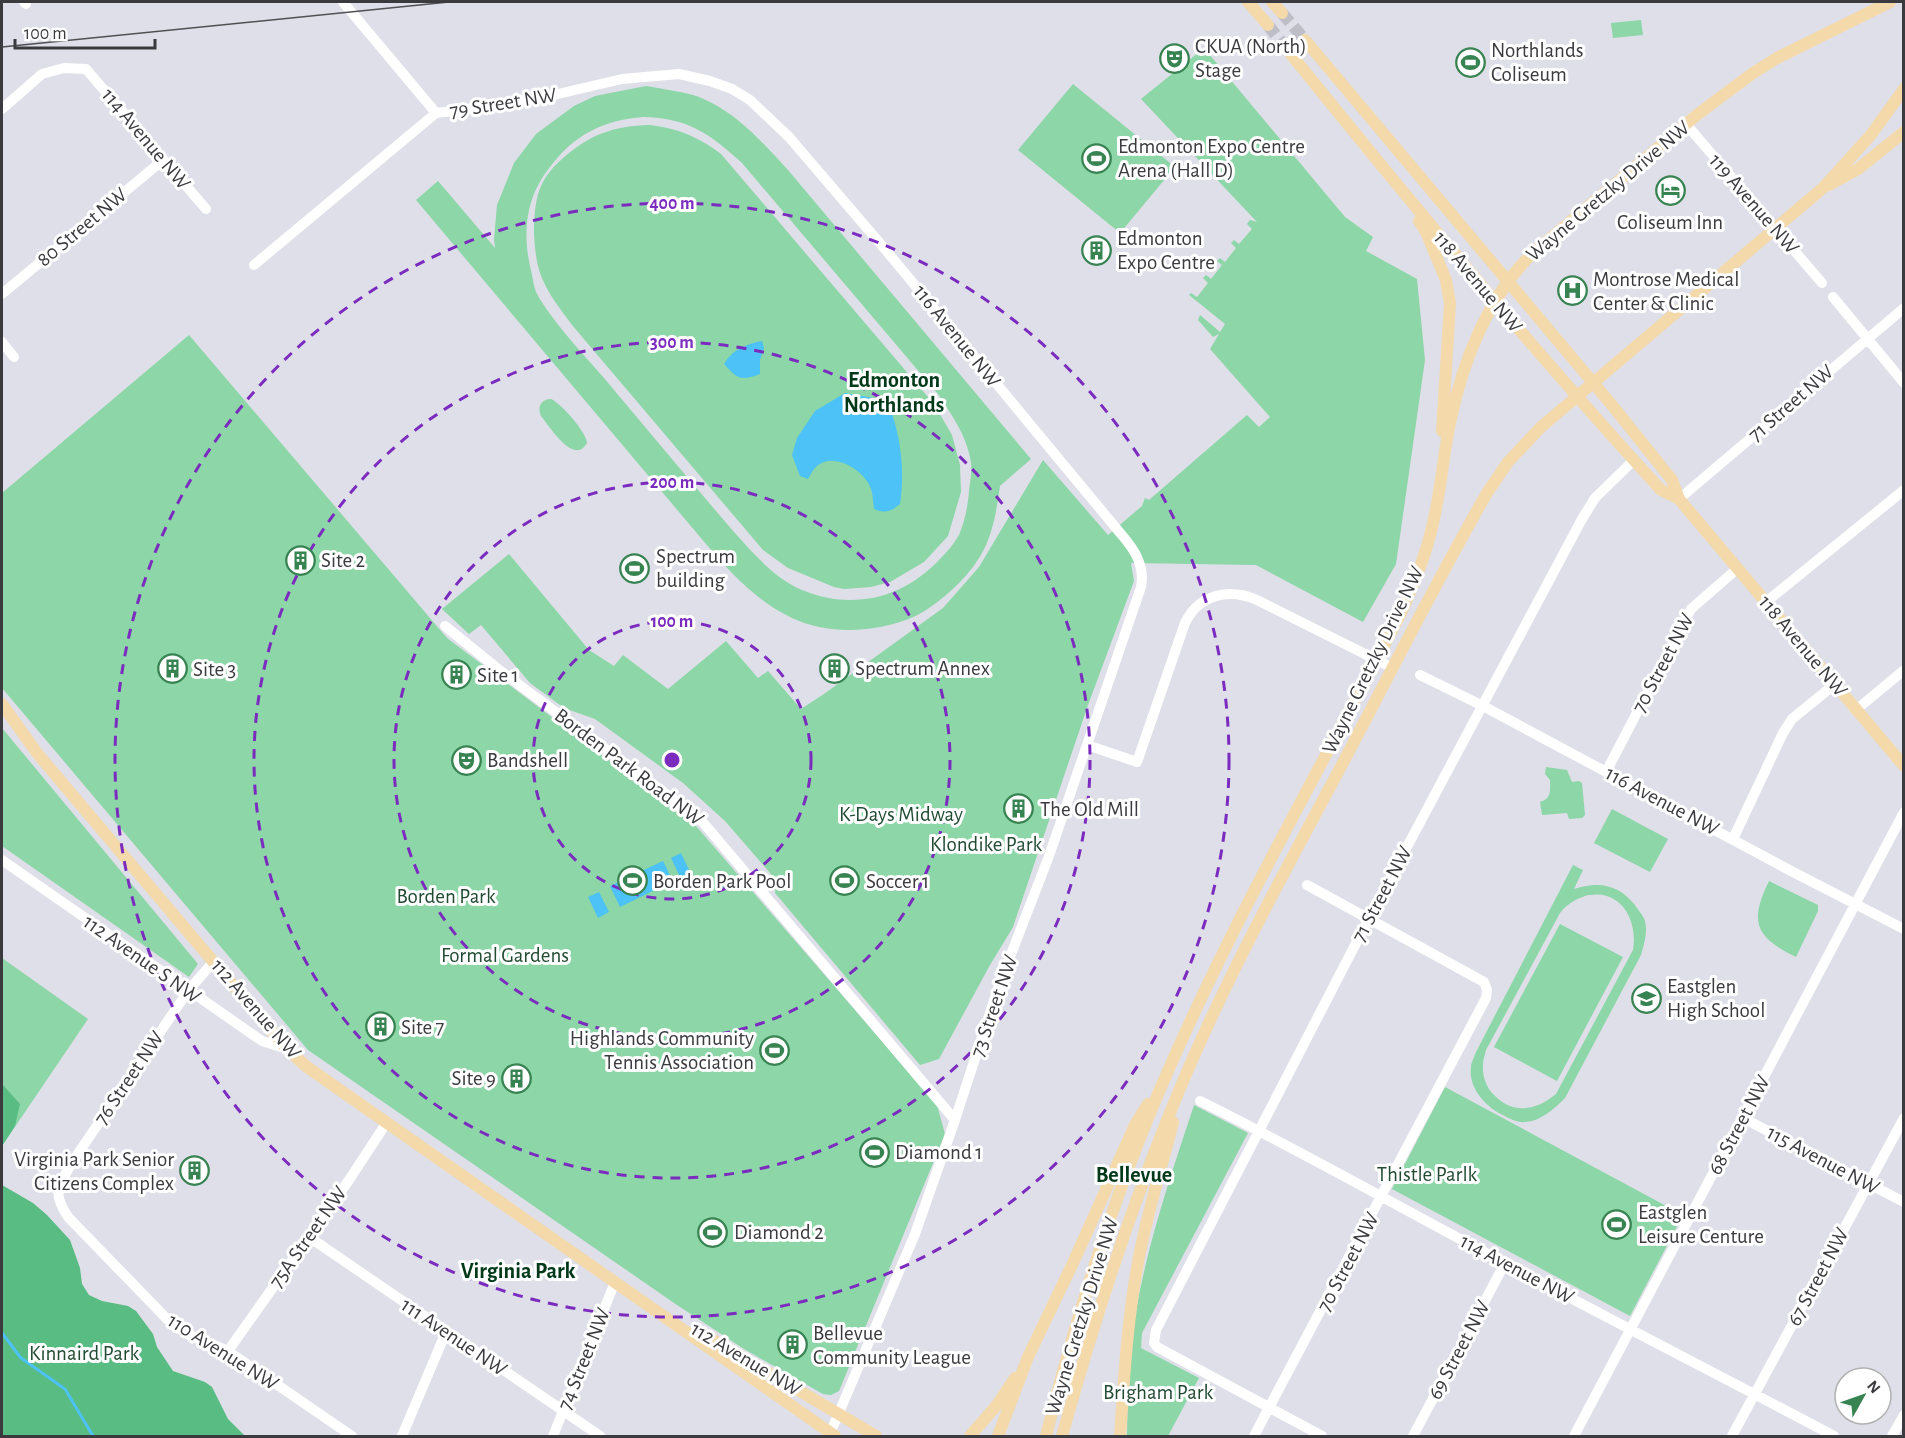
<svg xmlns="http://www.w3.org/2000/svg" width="1905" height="1438" font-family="'Alegreya Sans',sans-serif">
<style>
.green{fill:#8cd6a7;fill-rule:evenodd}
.forest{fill:#59bc82}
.water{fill:#4dc2f6}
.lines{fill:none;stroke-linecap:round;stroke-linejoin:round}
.stream{stroke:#4dc2f6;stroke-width:3}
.major-tunnel{stroke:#bdbec6;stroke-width:12;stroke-dasharray:12 6;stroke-linecap:butt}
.minor{stroke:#fff;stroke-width:10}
.major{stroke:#f4d9aa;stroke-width:12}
.tram{stroke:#505054;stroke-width:1.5}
.ring{fill:none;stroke:#7b2cbf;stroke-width:3;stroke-dasharray:10 8}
.labels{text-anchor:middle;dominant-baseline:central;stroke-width:6;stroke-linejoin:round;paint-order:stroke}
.poi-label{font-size:21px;fill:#3b3b3f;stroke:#fff;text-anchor:start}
.street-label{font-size:21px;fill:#3b3b3f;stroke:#fff}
.park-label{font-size:21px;fill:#224b33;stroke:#fff}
.neighbourhood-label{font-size:22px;font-weight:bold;fill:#003919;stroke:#fff}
.centre{fill:#7b2cbf;stroke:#fff;stroke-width:3}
.ring-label{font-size:18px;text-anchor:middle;font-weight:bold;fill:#7b2cbf;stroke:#fff;stroke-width:6;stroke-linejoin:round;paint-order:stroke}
</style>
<rect width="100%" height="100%" fill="#dedfe8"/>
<path class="green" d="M 1641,20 L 1643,35 L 1613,38 L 1611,23 Z
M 1204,48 L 1345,217 L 1373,237 L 1366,251 L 1417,279 L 1425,360 L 1396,564 L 1363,622 L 1256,565 L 1131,563 L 1134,581 L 1088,705 L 1013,927 L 990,965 L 939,1059 L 920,1065 L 775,893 L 776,880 L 725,821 L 683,783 L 595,719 L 564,708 L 530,683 L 481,625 L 469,634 L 442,609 L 509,554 L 589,650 L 614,666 L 623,655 L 668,689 L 726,641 L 758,678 L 768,671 L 801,709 L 824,694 L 943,608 L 979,567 L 1043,460 L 1108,535 L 1142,506 L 1145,498 L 1149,500 L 1247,415 L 1259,427 L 1270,417 L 1210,349 L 1219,334 L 1213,337 L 1198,320 L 1200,315 L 1220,332 L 1225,324 L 1189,295 L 1191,293 L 1197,297 L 1208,283 L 1203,278 L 1206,275 L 1211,279 L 1222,265 L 1217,261 L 1220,258 L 1225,262 L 1236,248 L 1231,243 L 1234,240 L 1239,244 L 1252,229 L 1247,224 L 1250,220 L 1257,222 L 1141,99 Z
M 1073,84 L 1175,167 L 1120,233 L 1018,150 Z
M 646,86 C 662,89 678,91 693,95 C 733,108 761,141 788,170 L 1031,459 L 1000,486 C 996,514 992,541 975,564 C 962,583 934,608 913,617 C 877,633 827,635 792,618 C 755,600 732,574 706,544 L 416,200 L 438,181 L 495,248 L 494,239 L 497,205 L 514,163 L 536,134 L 574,106 L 595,96 ZM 643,117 C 688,118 709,133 742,163 L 938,394 C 952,415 968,438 971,463 C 972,472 970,482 969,491 C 968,505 965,521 959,535 C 954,544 947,552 939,560 C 903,598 853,611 802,590 C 774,578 754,554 734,532 C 690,481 647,429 604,378 C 584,355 550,319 536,292 C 534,287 533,280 532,275 C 522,236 524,199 550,167 C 574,135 603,120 643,117 Z
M 650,125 C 677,128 699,137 721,154 L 934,404 L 952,435 L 960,465 L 961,492 L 948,536 L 924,562 L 890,582 L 871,587 L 844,589 L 834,587 L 788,568 L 763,550 L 572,325 C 561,310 549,295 542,278 C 536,264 535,249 534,233 C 534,217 535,198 542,184 C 547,174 554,166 562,159 C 590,134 614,126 650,125 Z
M 189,335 L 447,638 L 696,826 L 937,1105 L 945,1134 L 839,1391 L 831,1395 L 823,1394 L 744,1349 L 677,1305 L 308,1050 L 2,688 L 2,493 Z
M 551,399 C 561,403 587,433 587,443 C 574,466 550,427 541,416 C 537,407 541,399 551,399 Z
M 2,728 L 198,964 L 189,977 L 2,846 Z
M 1546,767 L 1567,770 L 1572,782 L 1579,781 L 1582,783 L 1585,815 L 1582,818 L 1569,819 L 1567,813 L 1542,815 L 1540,802 C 1552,798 1550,791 1550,780 L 1545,774 Z
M 1612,809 L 1668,839 L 1650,872 L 1594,843 Z
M 1573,865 L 1583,870 L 1574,889 C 1599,881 1618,884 1635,905 C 1638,910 1643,915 1645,921 C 1648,932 1644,944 1641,955 L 1565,1098 C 1554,1109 1541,1121 1525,1122 C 1518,1123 1510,1119 1503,1115 C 1486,1107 1468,1088 1471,1067 C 1471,1063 1474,1058 1475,1054 ZM 1588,895 C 1592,895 1598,894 1603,895 C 1628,900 1637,928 1633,950 L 1556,1094 C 1535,1111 1513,1115 1493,1094 C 1486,1087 1482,1075 1483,1064 C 1483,1060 1485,1055 1486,1050 L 1560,913 C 1568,903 1576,899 1588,895 Z
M 1769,881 L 1818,905 L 1818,911 L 1796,957 C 1755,937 1749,922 1769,881 Z
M 1560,924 L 1623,957 L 1557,1081 L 1494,1047 Z
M 2,958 L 88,1019 L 2,1146 Z
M 1445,1087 L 1683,1215 L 1630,1316 L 1392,1189 Z
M 1194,1105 L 1248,1133 L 1142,1333 L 1141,1348 L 1199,1378 L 1168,1436 L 1127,1436 C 1128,1406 1127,1375 1131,1345 C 1141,1262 1168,1184 1194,1105 Z"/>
<path class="forest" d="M 2,1084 L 20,1104 L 15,1126 L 2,1146 Z
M 2,1185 L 33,1203 L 47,1215 L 70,1240 L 80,1268 L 82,1284 L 89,1295 L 102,1301 L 128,1306 L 136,1311 L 153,1334 L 157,1347 L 173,1371 L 205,1382 L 212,1387 L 228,1419 L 245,1436 L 2,1436 Z"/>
<path class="water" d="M 762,341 L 764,348 L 760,360 L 760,374 C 740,382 737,378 724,364 C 732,350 746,344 762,341 Z
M 845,393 L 873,398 L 889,405 C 901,437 905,471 900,504 C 892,511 885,514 874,509 C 873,502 873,495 871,489 C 866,472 837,453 820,464 C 814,467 811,474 808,479 L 800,476 L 792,455 L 797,438 L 815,411 Z
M 681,853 L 690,872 L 680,877 L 671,858 Z
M 663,861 L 673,881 L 620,907 L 610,886 Z
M 599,892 L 609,912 L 598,918 L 588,897 Z"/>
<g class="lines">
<path class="stream" d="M 2,1333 L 21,1358 L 65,1389 L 93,1436"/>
<path class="major-tunnel" d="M 1282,13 L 1305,40
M 1268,25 L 1290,53"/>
<path class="minor" d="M 24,2 L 26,4
M 343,2 L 436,113
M 2,109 L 42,74 L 64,68 L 86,69 L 206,209
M 1686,124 L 1822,283
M 254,265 L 436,113 L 515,104 L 622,79 L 679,74 L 710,81 L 732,89 L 750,100 L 789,137 L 884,248 L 1121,534 C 1135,550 1145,566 1141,587 L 1049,856 L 998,988 L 955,1120 L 915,1234 L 829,1436
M 2,294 L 163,160
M 1833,297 L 1904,383
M 2,342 L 14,357
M 1679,499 L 1904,308
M 1766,602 L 1904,490
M 445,626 L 498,669 L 701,820 L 955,1120
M 1420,675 L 1483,706 L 1793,872 L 1904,929
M 1856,710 L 1904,670
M 1087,745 L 1137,762 L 1185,623 C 1199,594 1229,588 1257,600 L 1393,668
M 1606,772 L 1691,609 L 1738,568
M 1733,839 L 1783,733 L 1792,719 L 1835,684
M 2,860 L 262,1041 L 287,1049
M 214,961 L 188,991 L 73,1161 C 59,1186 51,1191 68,1217 L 168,1320 L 189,1335 L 228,1351 L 352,1436
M 1200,1101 C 1297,1149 1392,1203 1488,1254 C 1603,1316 1719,1375 1834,1436
M 1743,1118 L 1904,1202
M 309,1237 L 600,1436
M 228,1351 L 349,1180 L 387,1122
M 402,1436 L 446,1332
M 553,1436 L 615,1282
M 1254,1436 L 1486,998 L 1487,990 L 1484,982 L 1307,885
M 1322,1436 L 1157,1347 L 1154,1343 L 1156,1330 L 1369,918 L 1582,519 L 1595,498 L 1634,460
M 1413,1436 L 1505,1263
M 1574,1436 L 1904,812
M 1732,1436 L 1904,1118
M 1892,1436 L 1904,1415"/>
<path class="major" d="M 1248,2 L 1268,25
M 1272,2 L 1282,13
M 1305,40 L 1611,404 L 1672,480 L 1679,499 L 1904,766
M 1290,53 C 1410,202 1532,349 1661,490 L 1679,499
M 1829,185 L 1858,169 L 1904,132
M 1419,221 L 1426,232 L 1446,280 L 1450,304 L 1442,431
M 2,704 L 37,753 L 287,1049 L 307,1067 L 835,1436
M 696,1330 L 876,1436
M 970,1436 L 997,1405 L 1015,1378
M 998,1436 L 1028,1357 L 1073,1263 L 1135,1125 L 1148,1104
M 1046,1436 C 1077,1312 1116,1189 1168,1071 C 1236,915 1321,767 1399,617 C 1413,586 1426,556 1433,523 C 1441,490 1443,456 1450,423 C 1462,363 1488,296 1533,253 L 1698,114 L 1753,73 L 1777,58 L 1890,2
M 1062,1436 C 1095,1317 1133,1200 1181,1086 C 1226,979 1282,876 1337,774 C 1387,680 1434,585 1487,493 L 1508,462 L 1541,427 L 1823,188 L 1870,136 L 1904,89
M 1120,1436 C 1124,1380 1127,1324 1137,1268 C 1145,1219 1161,1171 1173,1122"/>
<path class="tram" d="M 2,47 L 449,2"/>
</g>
<g class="ring">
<circle cx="672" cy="760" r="139"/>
<circle cx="672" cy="760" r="278"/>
<circle cx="672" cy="760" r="418"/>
<circle cx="672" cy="760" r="557"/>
</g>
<defs>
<symbol id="theatre-ring" viewBox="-11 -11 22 22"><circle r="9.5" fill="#fff" stroke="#378351" stroke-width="1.5"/><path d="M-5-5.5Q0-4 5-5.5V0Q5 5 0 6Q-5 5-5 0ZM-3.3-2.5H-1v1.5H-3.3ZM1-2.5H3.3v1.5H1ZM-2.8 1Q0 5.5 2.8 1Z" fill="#378351"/></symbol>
<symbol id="stadium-ring" viewBox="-11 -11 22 22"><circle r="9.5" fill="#fff" stroke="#378351" stroke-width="1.5"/><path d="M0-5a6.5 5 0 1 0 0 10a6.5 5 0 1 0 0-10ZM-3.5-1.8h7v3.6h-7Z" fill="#378351"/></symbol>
<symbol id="hotel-ring" viewBox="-11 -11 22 22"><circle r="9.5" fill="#fff" stroke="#378351" stroke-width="1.5"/><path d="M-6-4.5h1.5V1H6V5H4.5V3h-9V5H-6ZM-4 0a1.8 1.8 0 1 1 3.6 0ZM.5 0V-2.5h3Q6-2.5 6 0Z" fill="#378351"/></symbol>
<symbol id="building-ring" viewBox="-11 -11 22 22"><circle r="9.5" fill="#fff" stroke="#378351" stroke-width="1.5"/><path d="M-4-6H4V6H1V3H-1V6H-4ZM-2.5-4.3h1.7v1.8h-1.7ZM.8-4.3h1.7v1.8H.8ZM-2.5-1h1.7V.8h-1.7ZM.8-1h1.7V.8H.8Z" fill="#378351"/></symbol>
<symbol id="hospital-ring" viewBox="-11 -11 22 22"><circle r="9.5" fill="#fff" stroke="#378351" stroke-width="1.5"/><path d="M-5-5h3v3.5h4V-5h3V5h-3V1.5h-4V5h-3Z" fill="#378351"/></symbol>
<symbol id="school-ring" viewBox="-11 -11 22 22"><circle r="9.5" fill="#fff" stroke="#378351" stroke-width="1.5"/><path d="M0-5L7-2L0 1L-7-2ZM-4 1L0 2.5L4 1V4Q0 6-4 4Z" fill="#378351"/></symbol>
</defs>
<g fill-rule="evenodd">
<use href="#theatre-ring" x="1158" y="42" width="33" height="33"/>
<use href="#stadium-ring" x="1454" y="46" width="33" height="33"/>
<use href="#stadium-ring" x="1080" y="142" width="33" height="33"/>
<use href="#hotel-ring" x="1654" y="174" width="33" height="33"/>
<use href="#building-ring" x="1080" y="234" width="33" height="33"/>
<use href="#hospital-ring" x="1556" y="274" width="33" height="33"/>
<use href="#building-ring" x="284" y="544" width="33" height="33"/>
<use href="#stadium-ring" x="618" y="552" width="33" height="33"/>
<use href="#building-ring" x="818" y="652" width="33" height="33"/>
<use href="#building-ring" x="156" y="652" width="33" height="33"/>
<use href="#building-ring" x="440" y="658" width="33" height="33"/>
<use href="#theatre-ring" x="450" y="744" width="33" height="33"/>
<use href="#building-ring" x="1002" y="792" width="33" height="33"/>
<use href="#stadium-ring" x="616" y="864" width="33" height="33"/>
<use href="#stadium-ring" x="828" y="864" width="33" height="33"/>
<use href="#school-ring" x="1630" y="982" width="33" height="33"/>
<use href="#building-ring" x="364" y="1010" width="33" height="33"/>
<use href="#stadium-ring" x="758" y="1034" width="33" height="33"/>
<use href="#building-ring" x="500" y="1062" width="33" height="33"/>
<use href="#stadium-ring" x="858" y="1136" width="33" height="33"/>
<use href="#building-ring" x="178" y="1154" width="33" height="33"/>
<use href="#stadium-ring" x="1600" y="1208" width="33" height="33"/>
<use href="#stadium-ring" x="696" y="1216" width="33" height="33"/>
<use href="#building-ring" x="776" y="1328" width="33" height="33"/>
</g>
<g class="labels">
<g class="poi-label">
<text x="1195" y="46">CKUA (North)<tspan x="1195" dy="24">Stage</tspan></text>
<text x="1491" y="50">Northlands<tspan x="1491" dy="24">Coliseum</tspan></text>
<text x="1118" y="146">Edmonton Expo Centre<tspan x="1118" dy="24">Arena (Hall D)</tspan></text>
<text x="1670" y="222" text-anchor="middle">Coliseum Inn</text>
<text x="1117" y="238">Edmonton<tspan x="1117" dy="24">Expo Centre</tspan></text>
<text x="1593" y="279">Montrose Medical<tspan x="1593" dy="24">Center &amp; Clinic</tspan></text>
<text x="656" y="556">Spectrum<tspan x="656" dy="24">building</tspan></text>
<text x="321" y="560">Site 2</text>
<text x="855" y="668">Spectrum Annex</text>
<text x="193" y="669">Site 3</text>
<text x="477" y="675">Site 1</text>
<text x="487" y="760">Bandshell</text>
<text x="1040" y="809">The Old Mill</text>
<text x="653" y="881">Borden Park Pool</text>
<text x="866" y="881">Soccer 1</text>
<text x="1667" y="986">Eastglen<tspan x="1667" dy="24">High School</tspan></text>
<text x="401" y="1027">Site 7</text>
<text x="754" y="1038" text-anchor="end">Highlands Community<tspan x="754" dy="24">Tennis Association</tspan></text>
<text x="496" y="1078" text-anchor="end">Site 9</text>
<text x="895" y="1152">Diamond 1</text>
<text x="174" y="1159" text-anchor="end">Virginia Park Senior<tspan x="174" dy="24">Citizens Complex</tspan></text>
<text x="1638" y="1212">Eastglen<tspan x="1638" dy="24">Leisure Centure</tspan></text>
<text x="734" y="1232">Diamond 2</text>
<text x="813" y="1333">Bellevue<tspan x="813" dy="24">Community League</tspan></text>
</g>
<g class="street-label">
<text transform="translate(503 103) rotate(-9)">79 Street NW</text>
<text transform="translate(146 139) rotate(50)">114 Avenue NW</text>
<text transform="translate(1608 191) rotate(-40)">Wayne Gretzky Drive NW</text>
<text transform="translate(1754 204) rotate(49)">119 Avenue NW</text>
<text transform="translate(82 227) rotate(-40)">80 Street NW</text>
<text transform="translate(1478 282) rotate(50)">118 Avenue NW</text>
<text transform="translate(957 336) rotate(51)">116 Avenue NW</text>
<text transform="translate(1791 403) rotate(-41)">71 Street NW</text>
<text transform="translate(1803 646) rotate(50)">118 Avenue NW</text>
<text transform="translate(1373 660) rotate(-64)">Wayne Gretzky Drive NW</text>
<text transform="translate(1663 663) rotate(-62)">70 Street NW</text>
<text transform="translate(629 767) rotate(37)">Borden Park Road NW</text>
<text transform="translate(1662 801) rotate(28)">116 Avenue NW</text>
<text transform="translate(1382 894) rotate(-62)">71 Street NW</text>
<text transform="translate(142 959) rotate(35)">112 Avenue S NW</text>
<text transform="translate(994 1006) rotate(-71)">73 Street NW</text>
<text transform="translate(256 1009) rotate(49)">112 Avenue NW</text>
<text transform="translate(129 1078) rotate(-56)">76 Street NW</text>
<text transform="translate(1739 1125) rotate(-62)">68 Street NW</text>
<text transform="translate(1823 1160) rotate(28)">115 Avenue NW</text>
<text transform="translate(308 1237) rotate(-55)">75A Street NW</text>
<text transform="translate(1348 1262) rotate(-62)">70 Street NW</text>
<text transform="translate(1517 1269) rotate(28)">114 Avenue NW</text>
<text transform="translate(1818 1277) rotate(-62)">67 Street NW</text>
<text transform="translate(1082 1316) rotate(-73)">Wayne Gretzky Drive NW</text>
<text transform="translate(454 1337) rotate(34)">111 Avenue NW</text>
<text transform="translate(1459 1350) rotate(-62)">69 Street NW</text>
<text transform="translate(223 1352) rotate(32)">110 Avenue NW</text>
<text transform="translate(584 1359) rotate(-68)">74 Street NW</text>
<text transform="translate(746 1359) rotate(31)">112 Avenue NW</text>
</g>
<g class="park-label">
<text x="901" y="814">K-Days Midway</text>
<text x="986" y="844">Klondike Park</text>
<text x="446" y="896">Borden Park</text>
<text x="505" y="955">Formal Gardens</text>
<text x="1427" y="1174">Thistle Parlk</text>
<text x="84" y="1353">Kinnaird Park</text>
<text x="1158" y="1392">Brigham Park</text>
</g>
<g class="neighbourhood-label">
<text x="894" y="380">Edmonton<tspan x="894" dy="25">Northlands</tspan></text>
<text x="1134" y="1175">Bellevue</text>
<text x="518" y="1271">Virginia Park</text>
</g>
</g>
<circle cx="672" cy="760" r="9" class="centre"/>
<g class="ring-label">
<text x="672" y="209">400 m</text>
<text x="672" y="348">300 m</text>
<text x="672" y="488">200 m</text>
<text x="672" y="627">100 m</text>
</g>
<rect width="1905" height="1438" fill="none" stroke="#3b3b3f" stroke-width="6"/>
<g transform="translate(1863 1396) rotate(50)"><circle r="28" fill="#ffffff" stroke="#b1b1b2" stroke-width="1.5"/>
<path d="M0-4.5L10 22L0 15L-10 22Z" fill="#378351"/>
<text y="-9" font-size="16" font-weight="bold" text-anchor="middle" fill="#3b3b3f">N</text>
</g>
<path d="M15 39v9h140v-9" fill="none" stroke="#3b3b3f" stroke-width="3"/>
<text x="24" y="39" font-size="18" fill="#3b3b3f" stroke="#ffffff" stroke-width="4.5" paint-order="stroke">100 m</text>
</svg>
